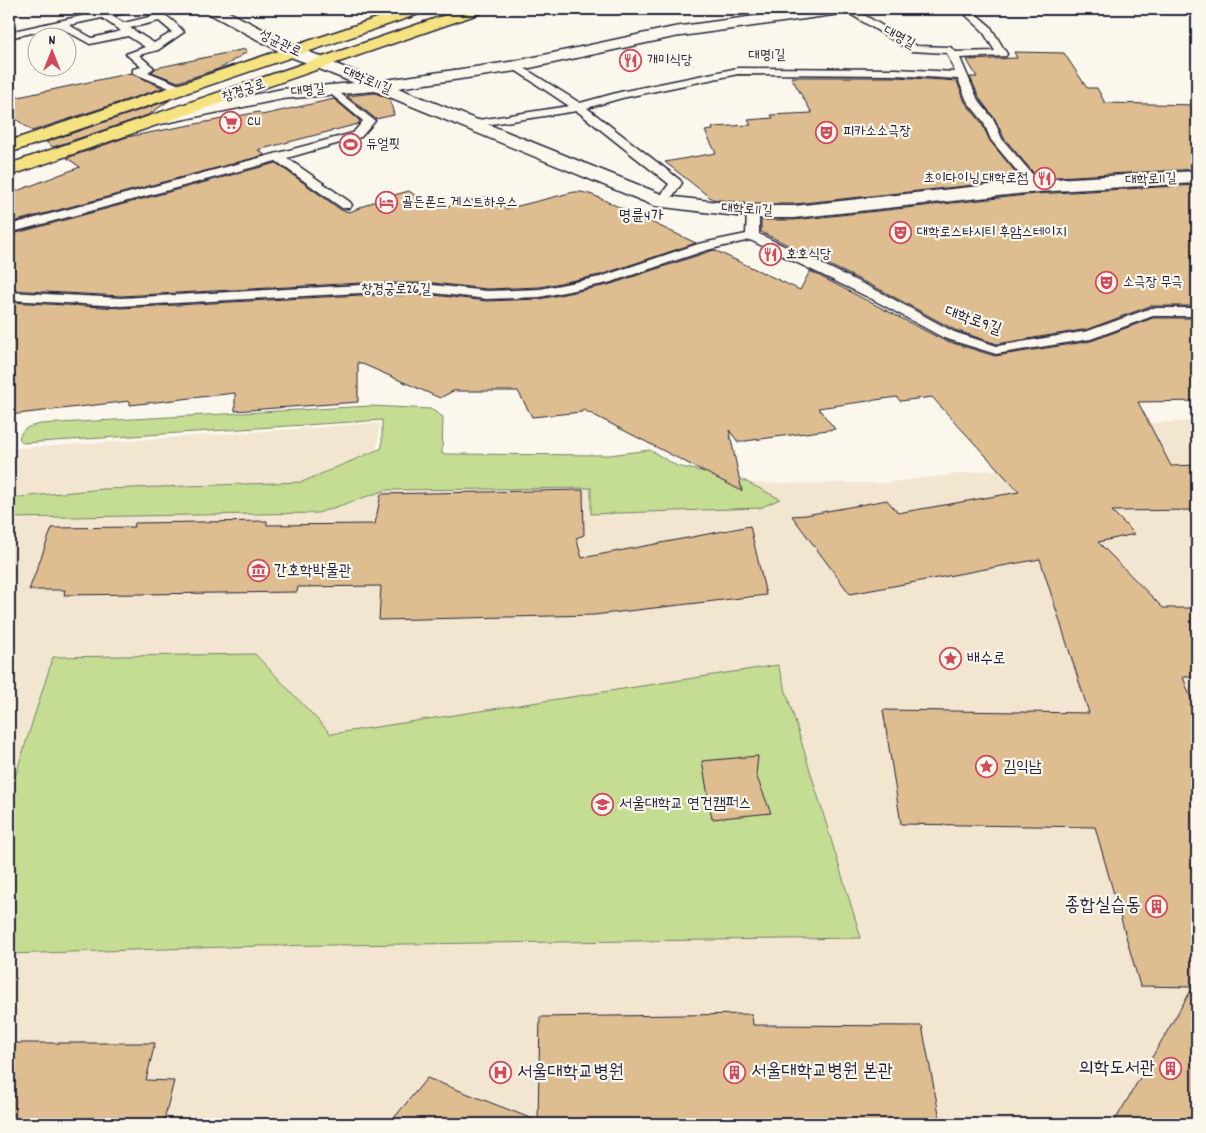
<svg xmlns="http://www.w3.org/2000/svg" width="1206" height="1133" font-family="Dekko,'Poor Story',sans-serif">
<style>
.built{fill:#f2e6d1}
.green{fill:#c5dd93;stroke:#748067}
.building{fill:#debe91;stroke:#22223b}
.lines{fill:none;stroke-linecap:round;stroke-linejoin:round}
.service-casing{stroke:#22223b;stroke-width:3}
.minor-casing{stroke:#22223b;stroke-width:3}
.tertiary-casing{stroke:#22223b;stroke-width:3}
.primary-casing{stroke:#22223b;stroke-width:3}
.service{fill:#fbf7ec;fill-rule:evenodd}
.minor{fill:#fbf7ec;fill-rule:evenodd}
.tertiary{fill:#fbf7ec;fill-rule:evenodd}
.primary{fill:#f5e382;fill-rule:evenodd}
.labels{text-anchor:middle;dominant-baseline:central;stroke-width:4.5;stroke-linejoin:round;paint-order:stroke}
.far-street-label{font-size:14px;fill:#22223b;stroke:#fbf7ec}
.far-poi-label{font-size:14px;fill:#22223b;stroke:#fbf7ec;text-anchor:start}
.far-quarter-label{font-size:16px;fill:#22223b;stroke:#fbf7ec}
.street-label{font-size:16px;fill:#22223b;stroke:#fbf7ec}
.poi-label{font-size:16px;fill:#22223b;stroke:#fbf7ec;text-anchor:start}
.near-poi-label{font-size:19px;fill:#22223b;stroke:#fbf7ec;text-anchor:end}
</style>
<rect width="100%" height="100%" fill="#fbf7ec"/>
<filter id="ink" filterUnits="userSpaceOnUse"><feTurbulence type="fractalNoise" baseFrequency=".02" numOctaves="2"/><feDisplacementMap in="SourceGraphic" scale="10" xChannelSelector="R" yChannelSelector="G"/><feConvolveMatrix kernelMatrix="1 2 1 2 8 2 1 2 1" color-interpolation-filters="sRGB"/></filter>
<g filter="url(#ink)">
<path class="built" d="M 1197,421 L 1197,1124 L 9,1124 L 9,449 L 380,423 L 373,484 L 882,483 L 1128,454 L 1119,424 Z"/>
<path class="green" d="M 371,406 L 431,409 L 443,417 L 442,454 L 609,455 L 650,450 L 677,466 L 743,480 L 780,499 L 760,508 L 591,514 L 591,488 L 386,490 L 318,513 L 9,518 L 9,498 L 104,489 L 302,482 L 382,448 L 382,420 L 23,443 L 19,438 C 22,427 31,426 41,424 Z
M 255,654 L 331,734 L 778,665 L 861,938 L 258,946 L 9,954 L 9,796 L 53,657 Z"/>
<path class="building" d="M 245,49 L 247,52 L 221,68 L 178,82 L 152,72 L 156,68 Z
M 1014,52 L 1064,53 L 1087,88 L 1097,88 L 1105,103 L 1197,105 L 1197,169 L 1038,178 L 1004,138 L 995,119 L 980,99 L 970,77 L 977,77 L 967,60 L 1017,58 Z
M 131,73 L 163,88 L 32,131 L 9,114 L 9,99 Z
M 791,77 L 896,77 L 957,81 L 965,102 L 981,122 L 990,141 L 1022,180 L 794,204 L 753,204 L 712,199 L 665,162 L 716,153 L 705,131 L 713,130 L 712,127 L 751,125 L 748,120 L 773,118 L 771,115 L 812,113 Z
M 375,93 L 390,99 L 394,115 L 376,119 L 347,96 Z
M 334,99 L 360,121 L 358,124 L 258,150 L 265,155 L 9,223 L 9,194 L 80,167 L 67,158 L 127,137 L 259,112 L 262,115 Z
M 170,100 L 148,115 L 53,147 L 46,142 Z
M 276,163 L 341,210 L 350,212 L 380,199 L 409,191 L 435,209 L 490,196 L 506,209 L 574,192 L 581,192 L 593,195 L 696,243 L 600,275 L 540,287 L 487,289 L 433,283 L 361,283 L 121,296 L 9,290 L 9,235 Z
M 1197,185 L 1197,306 L 1150,306 L 1088,329 L 997,344 L 955,330 L 883,291 L 761,232 L 761,220 L 794,220 L 1036,194 Z
M 714,250 L 800,290 L 810,271 L 943,340 L 995,356 L 1091,341 L 1153,318 L 1197,318 L 1197,401 L 1138,402 L 1171,466 L 1197,465 L 1197,510 L 1112,511 L 1135,534 L 1098,542 L 1163,608 L 1197,608 L 1197,677 L 1183,677 L 1197,716 L 1197,1124 L 1113,1124 L 1193,987 L 1140,986 L 1095,827 L 901,824 L 883,710 L 1089,713 L 1040,559 L 850,594 L 792,516 L 806,515 L 887,500 L 898,513 L 1019,492 L 932,397 L 900,401 L 897,397 L 818,408 L 835,429 L 738,442 L 729,430 L 742,491 L 582,409 L 582,412 L 532,417 L 518,391 L 453,391 L 440,398 L 358,362 L 358,402 L 235,411 L 235,393 L 130,405 L 130,401 L 9,415 L 9,302 L 121,308 L 361,295 L 433,295 L 487,301 L 540,299 L 608,285 Z
M 583,490 L 584,535 L 576,538 L 582,558 L 750,526 L 766,595 L 594,615 L 379,620 L 381,586 L 298,587 L 297,592 L 64,595 L 65,590 L 29,590 L 52,528 L 134,527 L 135,523 L 267,521 L 267,525 L 375,524 L 381,494 Z
M 758,756 L 756,775 L 771,813 L 712,819 L 702,761 Z
M 752,1014 L 753,1025 L 922,1026 L 941,1124 L 389,1124 L 427,1078 L 538,1121 L 540,1017 Z
M 9,1043 L 155,1043 L 146,1080 L 174,1081 L 163,1124 L 9,1124 Z"/>
<g class="lines">
<defs>
<path id="service" d="M 90,9 L 101,9 L 105,11 L 133,9 L 132,11 L 112,16 L 124,23 L 153,16 L 146,9 C 161,9 174,21 184,32 L 158,50 L 139,55 L 154,68 L 148,72 L 187,88 L 187,92 L 179,92 L 133,73 L 133,69 L 141,67 L 126,54 L 145,47 L 128,36 L 90,44 L 59,27 L 9,38 L 9,32 L 95,13 ZM 102,18 L 121,31 L 92,38 L 69,25 ZM 159,21 L 172,32 L 154,43 L 130,28 Z
M 842,9 L 854,9 L 917,46 L 950,47 L 956,52 L 995,51 L 982,30 L 959,9 L 970,9 L 990,26 L 1007,54 L 1006,56 L 960,58 L 978,100 L 994,120 L 1002,139 L 1040,183 L 1042,186 L 1040,189 L 1032,189 L 991,140 L 983,121 L 967,101 L 958,79 L 896,75 L 738,74 L 622,98 L 587,108 L 680,180 L 682,183 L 680,186 L 666,205 L 662,206 L 656,202 L 669,184 L 577,111 L 472,127 L 466,124 L 472,121 L 569,106 L 512,68 L 512,64 L 516,63 L 580,103 L 620,92 L 738,68 L 896,69 L 955,72 L 947,53 L 911,51 Z
M 331,86 L 375,121 L 361,137 L 287,158 L 350,202 L 352,205 L 350,208 L 342,208 L 276,161 L 9,233 L 9,225 L 353,133 L 363,121 L 327,91 L 325,89 Z
M 753,208 L 759,212 L 759,234 L 882,293 L 954,332 L 997,346 L 1088,331 L 1151,308 L 1197,308 L 1197,316 L 1153,316 L 1091,339 L 996,354 L 944,338 L 872,299 L 750,240 L 707,250 L 608,283 L 540,297 L 487,299 L 433,293 L 361,293 L 121,306 L 9,300 L 9,292 L 121,298 L 361,285 L 433,285 L 487,291 L 540,289 L 600,277 L 698,244 L 746,234 L 747,212 Z"/>
<path id="minor" d="M 808,9 L 848,9 L 840,14 L 674,37 L 516,71 L 398,88 L 666,196 L 753,206 L 794,206 L 1036,180 L 1197,171 L 1197,183 L 1036,192 L 794,218 L 753,218 L 655,206 L 375,91 L 282,99 L 161,124 L 155,123 L 152,119 L 155,115 L 161,114 L 282,89 L 354,83 L 317,68 L 315,64 L 317,60 L 323,59 L 379,81 L 516,61 L 674,27 Z"/>
<path id="tertiary" d="M 204,9 L 223,9 L 300,48 L 329,60 L 331,64 L 329,68 L 323,69 L 288,56 L 206,12 Z"/>
<path id="primary" d="M 404,9 L 427,9 L 425,12 L 9,153 L 9,141 Z
M 463,9 L 486,9 L 484,12 L 9,176 L 9,164 Z"/>
</defs>
<use href="#service" class="service-casing"/>
<use href="#minor" class="minor-casing"/>
<use href="#tertiary" class="tertiary-casing"/>
<use href="#primary" class="primary-casing"/>
<use href="#service" class="service"/>
<use href="#minor" class="minor"/>
<use href="#tertiary" class="tertiary"/>
<use href="#primary" class="primary"/>
</g>
</g>
<defs>
<symbol id="restaurant-ring" viewBox="-11 -11 22 22"><circle r="9.5" fill="#fbf7ec" stroke="#d1495b" stroke-width="1.5"/><path d="M-5-6h1v4h1v-4h1v4h1v-4h1v5L-1.5 .5V6h-2V.5L-5-1ZM5-6V6H3V1.5H1.5Q1.5-4 5-6Z" fill="#d1495b"/></symbol>
<symbol id="supermarket-ring" viewBox="-11 -11 22 22"><circle r="9.5" fill="#fbf7ec" stroke="#d1495b" stroke-width="1.5"/><path d="M-6-5.5h2.5l.6 2H6L4.5 2H-2.5L-4.4-4H-6ZM-1.5 3.2a1.3 1.3 0 1 0 .1 0ZM3 3.2a1.3 1.3 0 1 0 .1 0Z" fill="#d1495b"/></symbol>
<symbol id="theatre-ring" viewBox="-11 -11 22 22"><circle r="9.5" fill="#fbf7ec" stroke="#d1495b" stroke-width="1.5"/><path d="M-5-5.5Q0-4 5-5.5V0Q5 5 0 6Q-5 5-5 0ZM-3.3-2.5H-1v1.5H-3.3ZM1-2.5H3.3v1.5H1ZM-2.8 1Q0 5.5 2.8 1Z" fill="#d1495b"/></symbol>
<symbol id="stadium-ring" viewBox="-11 -11 22 22"><circle r="9.5" fill="#fbf7ec" stroke="#d1495b" stroke-width="1.5"/><path d="M0-5a6.5 5 0 1 0 0 10a6.5 5 0 1 0 0-10ZM-3.5-1.8h7v3.6h-7Z" fill="#d1495b"/></symbol>
<symbol id="hotel-ring" viewBox="-11 -11 22 22"><circle r="9.5" fill="#fbf7ec" stroke="#d1495b" stroke-width="1.5"/><path d="M-6-4.5h1.5V1H6V5H4.5V3h-9V5H-6ZM-4 0a1.8 1.8 0 1 1 3.6 0ZM.5 0V-2.5h3Q6-2.5 6 0Z" fill="#d1495b"/></symbol>
<symbol id="museum-ring" viewBox="-11 -11 22 22"><circle r="9.5" fill="#fbf7ec" stroke="#d1495b" stroke-width="1.5"/><path d="M0-6L6-3V-2H-6V-3ZM-5-1h2V3h-2ZM-1-1h2V3h-2ZM3-1h2V3H3ZM-6 4H6V6H-6Z" fill="#d1495b"/></symbol>
<symbol id="sight-ring" viewBox="-11 -11 22 22"><circle r="9.5" fill="#fbf7ec" stroke="#d1495b" stroke-width="1.5"/><path d="M0-6L1.8-2.2L6-1.7L2.9 1.2L3.7 5.4L0 3.3L-3.7 5.4L-2.9 1.2L-6-1.7L-1.8-2.2Z" fill="#d1495b"/></symbol>
<symbol id="university-ring" viewBox="-11 -11 22 22"><circle r="9.5" fill="#fbf7ec" stroke="#d1495b" stroke-width="1.5"/><path d="M0-5L7-2L0 1L-7-2ZM-4 1L0 2.5L4 1V4Q0 6-4 4Z" fill="#d1495b"/></symbol>
<symbol id="building-ring" viewBox="-11 -11 22 22"><circle r="9.5" fill="#fbf7ec" stroke="#d1495b" stroke-width="1.5"/><path d="M-4-6H4V6H1V3H-1V6H-4ZM-2.5-4.3h1.7v1.8h-1.7ZM.8-4.3h1.7v1.8H.8ZM-2.5-1h1.7V.8h-1.7ZM.8-1h1.7V.8H.8Z" fill="#d1495b"/></symbol>
<symbol id="hospital-ring" viewBox="-11 -11 22 22"><circle r="9.5" fill="#fbf7ec" stroke="#d1495b" stroke-width="1.5"/><path d="M-5-5h3v3.5h4V-5h3V5h-3V1.5h-4V5h-3Z" fill="#d1495b"/></symbol>
</defs>
<g fill-rule="evenodd">
<use href="#restaurant-ring" x="618" y="48" width="25" height="25"/>
<use href="#supermarket-ring" x="218" y="110" width="25" height="25"/>
<use href="#theatre-ring" x="814" y="120" width="25" height="25"/>
<use href="#stadium-ring" x="338" y="132" width="25" height="25"/>
<use href="#restaurant-ring" x="1032" y="166" width="25" height="25"/>
<use href="#hotel-ring" x="374" y="190" width="25" height="25"/>
<use href="#theatre-ring" x="888" y="220" width="25" height="25"/>
<use href="#restaurant-ring" x="758" y="242" width="25" height="25"/>
<use href="#theatre-ring" x="1094" y="270" width="25" height="25"/>
<use href="#museum-ring" x="246" y="558" width="25" height="25"/>
<use href="#sight-ring" x="938" y="646" width="25" height="25"/>
<use href="#sight-ring" x="974" y="754" width="25" height="25"/>
<use href="#university-ring" x="590" y="792" width="25" height="25"/>
<use href="#building-ring" x="1144" y="894" width="25" height="25"/>
<use href="#building-ring" x="1158" y="1056" width="25" height="25"/>
<use href="#building-ring" x="722" y="1060" width="25" height="25"/>
<use href="#hospital-ring" x="488" y="1060" width="25" height="25"/>
</g>
<g class="labels">
<g class="far-street-label">
<text transform="translate(899 38) rotate(28)">대명길</text>
<text transform="translate(280 44) rotate(26)">성균관로</text>
<text transform="translate(767 56) rotate(-1)">대명1길</text>
<text transform="translate(367 81) rotate(22)">대학로11길</text>
<text transform="translate(244 91) rotate(-19)">창경궁로</text>
<text transform="translate(308 91) rotate(-7)">대명길</text>
<text transform="translate(1151 180) rotate(-3)">대학로11길</text>
<text transform="translate(747 210) rotate(3)">대학로11길</text>
<text x="396" y="290">창경궁로26길</text>
</g>
<g class="far-poi-label">
<text x="647" y="61">개미식당</text>
<text x="247" y="122">CU</text>
<text x="843" y="132">피카소소극장</text>
<text x="366" y="145">듀얼핏</text>
<text x="1028" y="179" text-anchor="end">초이다이닝 대학로점</text>
<text x="402" y="203">골든폰드 게스트하우스</text>
<text x="917" y="233">대학로스타시티 후암스테이지</text>
<text x="786" y="255">호호식당</text>
<text x="1123" y="283">소극장 무극</text>
</g>
<g class="far-quarter-label">
<text x="641" y="216">명륜4가</text>
</g>
<g class="street-label">
<text transform="translate(973 321) rotate(19)">대학로9길</text>
</g>
<g class="poi-label">
<text x="274" y="571">간호학박물관</text>
<text x="967" y="659">배수로</text>
<text x="1003" y="767">김익남</text>
<text x="619" y="804">서울대학교 연건캠퍼스</text>
</g>
<g class="near-poi-label">
<text x="1141" y="906">종합실습동</text>
<text x="1155" y="1069">의학도서관</text>
<text x="751" y="1072" text-anchor="start">서울대학교병원 본관</text>
<text x="517" y="1073" text-anchor="start">서울대학교병원</text>
</g>
</g>
<rect width="1206" height="1133" fill="none" stroke="#fbf7ec" stroke-width="30"/>
<rect x="15" y="15" width="1176" height="1103" fill="none" stroke="#22223b" stroke-width="2" filter="url(#ink)"/>
<g transform="translate(52 52)"><circle r="24" fill="#fbf7ec" stroke="#a4a2a5"/>
<path d="M0-4L9 19L0 12L-9 19Z" fill="#d1495b"/>
<text y="-8" font-size="14" font-weight="bold" text-anchor="middle" fill="#22223b">N</text>
</g>
</svg>
